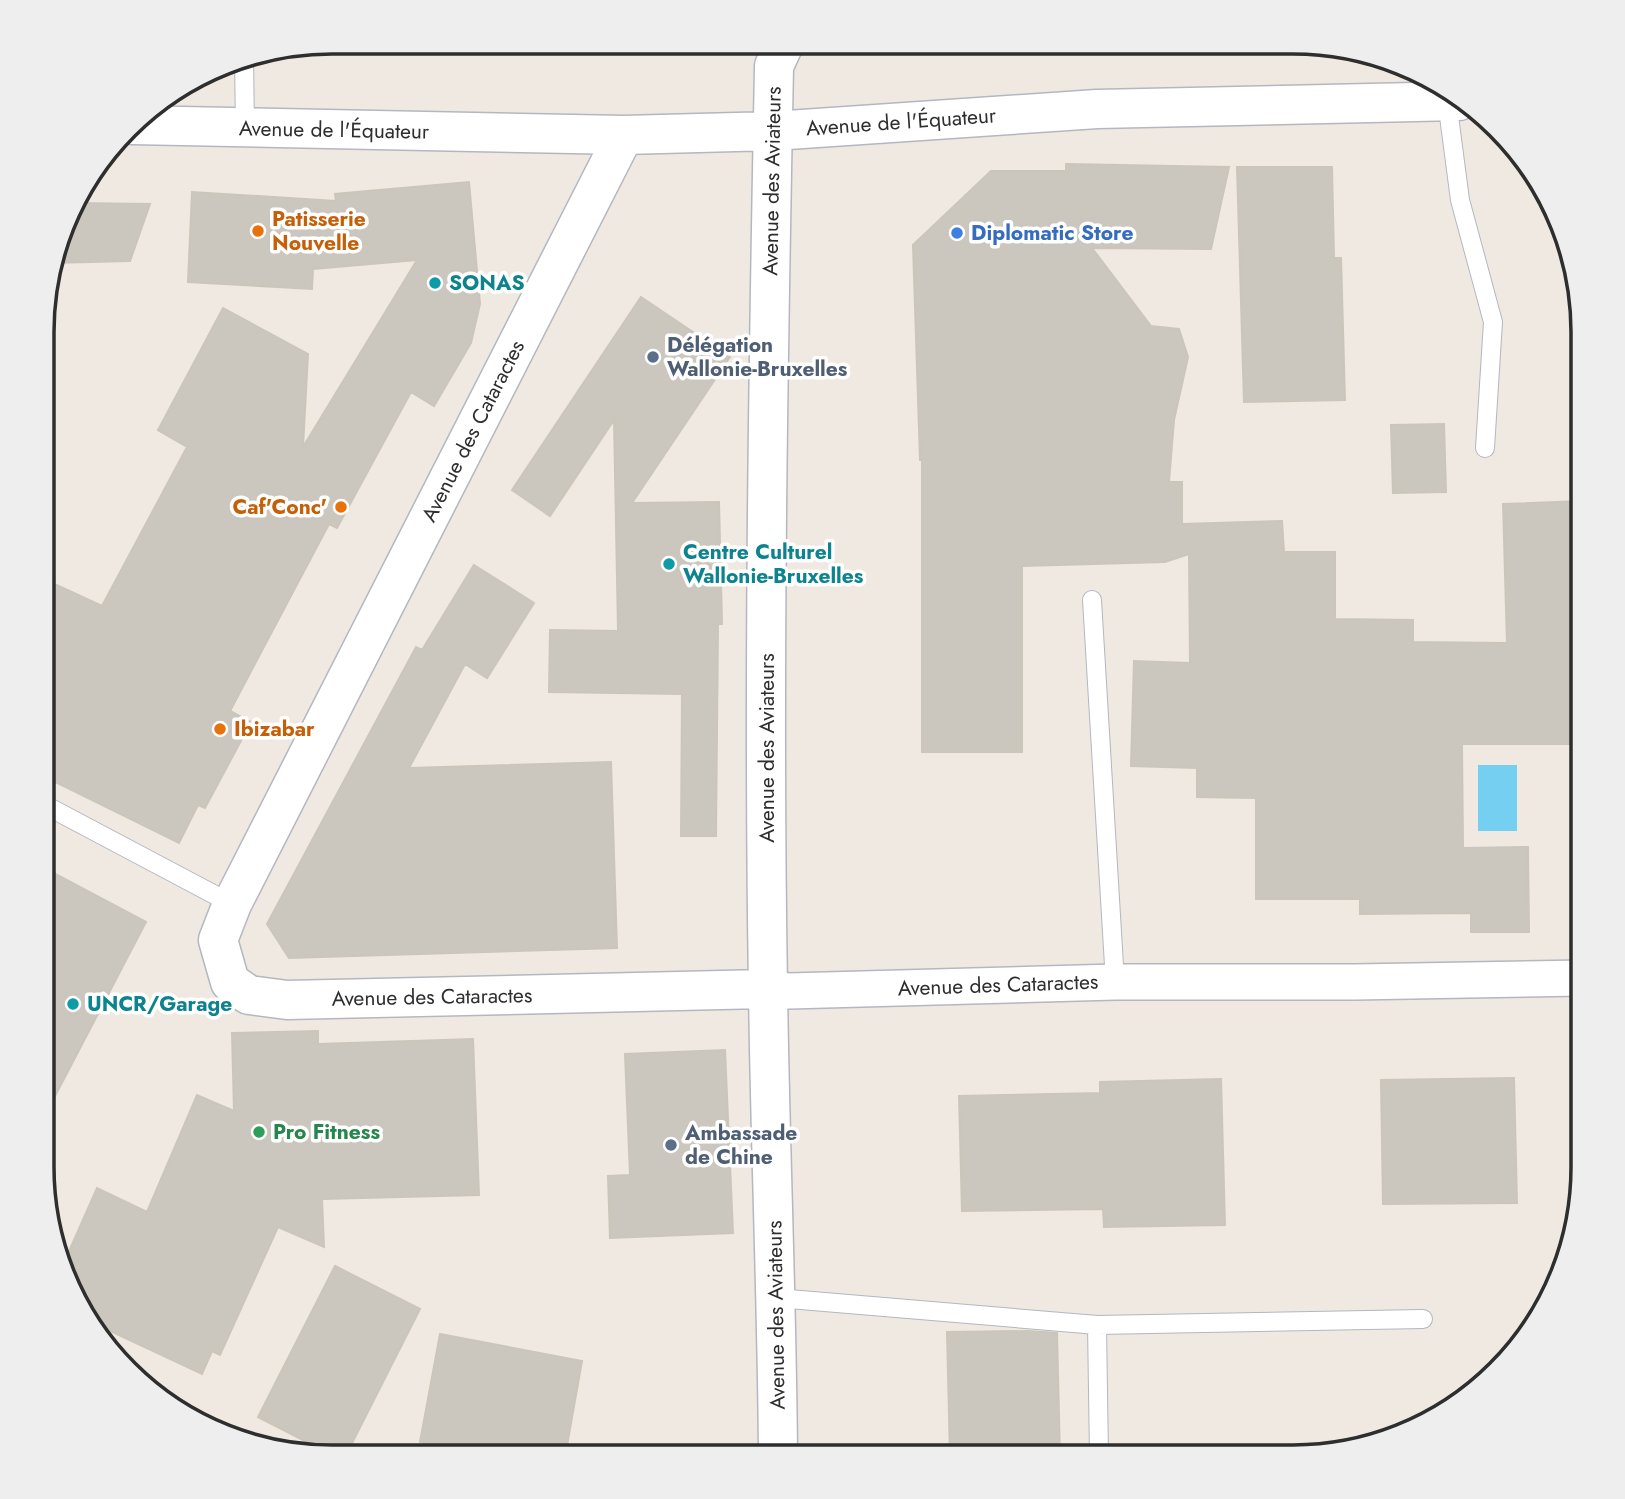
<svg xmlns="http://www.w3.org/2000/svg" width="1625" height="1499" font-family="Jost,sans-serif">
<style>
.water{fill:#75cff0}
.building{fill:#cbc7bf;stroke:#cbc5ba;stroke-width:2}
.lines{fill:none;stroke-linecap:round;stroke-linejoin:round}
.lane-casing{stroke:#b4b7c1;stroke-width:20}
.street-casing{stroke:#b4b7c1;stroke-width:38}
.secondary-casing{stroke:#b4b7c1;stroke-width:41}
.lane{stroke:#fff;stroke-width:18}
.street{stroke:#fff;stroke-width:35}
.secondary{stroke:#fff;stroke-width:38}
.food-dot{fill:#e8710a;stroke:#fff;stroke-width:2.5}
.shop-dot{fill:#3f7fe0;stroke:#fff;stroke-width:2.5}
.culture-dot{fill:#0f9aa8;stroke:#fff;stroke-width:2.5}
.service-dot{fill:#5c6f8a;stroke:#fff;stroke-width:2.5}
.leisure-dot{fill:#2e9e5b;stroke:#fff;stroke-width:2.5}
.labels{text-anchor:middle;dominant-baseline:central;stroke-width:7;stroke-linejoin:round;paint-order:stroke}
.street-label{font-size:21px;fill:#2e2e2e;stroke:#fff}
.food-label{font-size:21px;font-weight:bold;fill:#c56008;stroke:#fff;text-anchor:start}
.shop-label{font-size:21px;font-weight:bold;fill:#366cbe;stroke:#fff;text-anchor:start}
.culture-label{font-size:21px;font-weight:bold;fill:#0d838f;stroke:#fff;text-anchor:start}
.service-label{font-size:21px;font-weight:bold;fill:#4e5e75;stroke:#fff;text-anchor:start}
.leisure-label{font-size:21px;font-weight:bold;fill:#27864d;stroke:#fff;text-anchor:start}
.rim{fill:none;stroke:#2e2e2e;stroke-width:3.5}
</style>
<rect width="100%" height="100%" fill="#efe9e1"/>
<path class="water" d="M 1478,765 L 1517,765 L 1517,831 L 1478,831 Z"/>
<path class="building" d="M 1066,164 L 1229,167 L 1211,249 L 1092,248 L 1151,326 L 1179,329 L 1188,357 L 1174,420 L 1169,482 L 1182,482 L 1182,524 L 1282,521 L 1284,552 L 1335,552 L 1335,619 L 1413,620 L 1413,642 L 1507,643 L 1503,504 L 1582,501 L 1583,744 L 1462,744 L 1463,848 L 1528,847 L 1529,932 L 1471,932 L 1471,913 L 1360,914 L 1360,899 L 1256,899 L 1256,798 L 1197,797 L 1197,768 L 1131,766 L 1134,661 L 1190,663 L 1189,554 L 1165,562 L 1022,566 L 1022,752 L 922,752 L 922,460 L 920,460 L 913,245 L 991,171 L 1066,171 Z
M 1237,167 L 1332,167 L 1334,258 L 1341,258 L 1345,400 L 1244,402 Z
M 469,182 L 480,304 L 471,343 L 434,406 L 411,392 L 337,528 L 329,524 L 230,711 L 251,722 L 205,808 L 198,805 L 179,843 L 45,777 L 46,580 L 102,606 L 187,447 L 158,430 L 223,308 L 308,354 L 303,447 L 417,260 L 313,269 L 312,289 L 188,282 L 192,192 L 336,201 L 335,194 Z
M 75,203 L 150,204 L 130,261 L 52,263 Z
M 641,297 L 730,357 L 632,503 L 719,502 L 722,624 L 718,624 L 716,836 L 681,836 L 682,694 L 549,692 L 550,630 L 618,631 L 614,420 L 550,516 L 512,490 Z
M 1444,424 L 1446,492 L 1393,493 L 1391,425 Z
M 474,565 L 534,603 L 487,678 L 465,664 L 409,768 L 611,762 L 617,948 L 289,958 L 267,924 L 416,647 L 422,650 Z
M 44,868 L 146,922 L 43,1119 L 43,1044 Z
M 318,1031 L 318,1044 L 473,1039 L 479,1195 L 322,1199 L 324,1247 L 278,1227 L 220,1355 L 212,1351 L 202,1374 L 93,1323 L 64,1277 L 62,1267 L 97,1188 L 147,1212 L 197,1095 L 234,1111 L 232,1033 Z
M 725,1050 L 733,1233 L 610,1238 L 608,1176 L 630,1175 L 625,1054 Z
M 1514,1078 L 1517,1203 L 1383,1204 L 1381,1080 Z
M 1221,1079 L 1225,1225 L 1104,1227 L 1103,1209 L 962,1211 L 959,1096 L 1100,1093 L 1100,1082 Z
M 335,1266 L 420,1309 L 345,1457 L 336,1457 L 258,1417 Z
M 1028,1331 L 1057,1333 L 1060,1457 L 950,1457 L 947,1332 Z
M 440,1334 L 582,1361 L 565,1457 L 501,1457 L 420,1442 Z"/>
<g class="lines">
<defs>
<path id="lane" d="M 244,57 L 245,129
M 1447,101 L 1460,200 L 1493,322 L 1485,448
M 1092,600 L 1115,982
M 45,805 L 232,904
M 777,1298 L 1097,1325 L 1423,1319
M 1097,1325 L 1099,1457"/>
<path id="street" d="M 768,989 L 789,991 L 1115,982 L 1355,982 L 1583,978"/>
<path id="secondary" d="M 132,125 L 624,135 L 773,131 L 1097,109 L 1459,101
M 624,135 L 232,904 L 218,940 L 230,982 L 249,995 L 287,1000 L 768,989
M 778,1457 C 777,1301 770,1145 768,989 C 763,681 768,374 774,66 L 785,42"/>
</defs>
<use href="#lane" class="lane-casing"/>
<use href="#street" class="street-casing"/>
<use href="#secondary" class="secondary-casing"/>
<use href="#lane" class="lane"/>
<use href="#street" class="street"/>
<use href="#secondary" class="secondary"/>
</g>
<g class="food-dot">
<circle cx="258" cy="231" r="7"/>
<circle cx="341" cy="507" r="7"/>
<circle cx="220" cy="729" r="7"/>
</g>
<circle class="shop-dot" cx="957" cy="233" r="7"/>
<g class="culture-dot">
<circle cx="435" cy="283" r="7"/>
<circle cx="669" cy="564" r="7"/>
<circle cx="73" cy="1004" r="7"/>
</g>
<g class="service-dot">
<circle cx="653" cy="357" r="7"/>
<circle cx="671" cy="1145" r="7"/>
</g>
<circle class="leisure-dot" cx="259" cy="1132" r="7"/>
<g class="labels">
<g class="street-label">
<text transform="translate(901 122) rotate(-4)">Avenue de l'Équateur</text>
<text transform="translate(334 130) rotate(1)">Avenue de l'Équateur</text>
<text transform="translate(772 181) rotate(-89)">Avenue des Aviateurs</text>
<text transform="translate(473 431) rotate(-63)">Avenue des Cataractes</text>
<text transform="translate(767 748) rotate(-90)">Avenue des Aviateurs</text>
<text transform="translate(998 985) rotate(-2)">Avenue des Cataractes</text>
<text transform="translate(432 997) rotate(-1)">Avenue des Cataractes</text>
<text transform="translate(776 1315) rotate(-91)">Avenue des Aviateurs</text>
</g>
<g class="food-label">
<text x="272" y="219">Patisserie<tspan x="272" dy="24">Nouvelle</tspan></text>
<text x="327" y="507" text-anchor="end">Caf'Conc'</text>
<text x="234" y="729">Ibizabar</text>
</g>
<g class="shop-label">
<text x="971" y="233">Diplomatic Store</text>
</g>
<g class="culture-label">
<text x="449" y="283">SONAS</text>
<text x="683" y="552">Centre Culturel<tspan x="683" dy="24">Wallonie-Bruxelles</tspan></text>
<text x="87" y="1004">UNCR/Garage</text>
</g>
<g class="service-label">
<text x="667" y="345">Délégation<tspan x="667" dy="24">Wallonie-Bruxelles</tspan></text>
<text x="685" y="1133">Ambassade<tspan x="685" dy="24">de Chine</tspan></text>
</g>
<g class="leisure-label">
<text x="273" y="1132">Pro Fitness</text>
</g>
</g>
<path d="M0 0H1625V1499H0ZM332 54H1293A278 278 0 0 1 1571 332V1167A278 278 0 0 1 1293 1445H332A278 278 0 0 1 54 1167V332A278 278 0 0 1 332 54Z" fill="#eee" fill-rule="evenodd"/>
<path class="rim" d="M332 54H1293A278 278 0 0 1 1571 332V1167A278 278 0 0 1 1293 1445H332A278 278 0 0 1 54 1167V332A278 278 0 0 1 332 54Z"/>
</svg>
